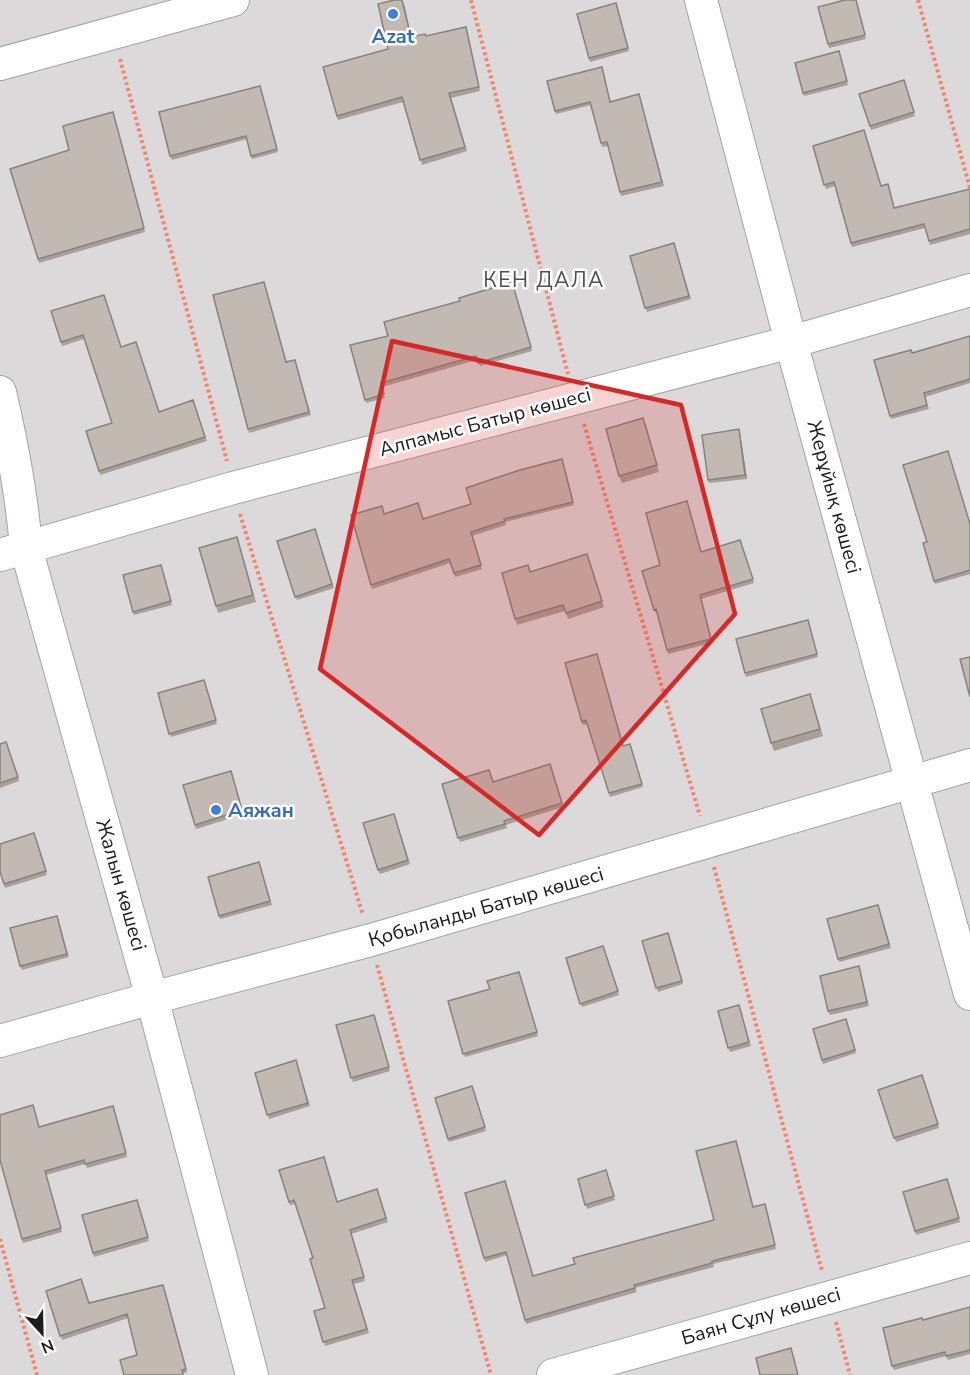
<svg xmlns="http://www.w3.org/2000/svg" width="970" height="1375" font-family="'Nunito Sans',sans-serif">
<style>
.residential{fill:#dbd9d9}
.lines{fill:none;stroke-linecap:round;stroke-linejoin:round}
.minor-casing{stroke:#a3a3a3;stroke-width:34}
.path{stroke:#f6836b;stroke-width:4;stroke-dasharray:3 3;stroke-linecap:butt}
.minor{stroke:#fff;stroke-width:32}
.wall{fill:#a7a099}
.shaded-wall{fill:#88827d}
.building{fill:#c2bab2;stroke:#88827d;stroke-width:1.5}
.marked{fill:#d62828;fill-opacity:0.2;stroke:#d62828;stroke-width:4.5;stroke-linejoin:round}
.shop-dot{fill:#3f7fe0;stroke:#fff;stroke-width:2}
.labels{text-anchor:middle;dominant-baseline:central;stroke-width:5;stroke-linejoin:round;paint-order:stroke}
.shop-label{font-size:20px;font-weight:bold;fill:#366cbe;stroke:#fff}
.street-label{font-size:20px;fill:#1c1c1c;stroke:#fff}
.neighbourhood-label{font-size:21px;letter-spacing:1.5px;fill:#4f4f4f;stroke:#fff}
</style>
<rect width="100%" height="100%" fill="#eeebe2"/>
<path class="residential" d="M 0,0 L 970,0 L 970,1375 L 0,1375 Z"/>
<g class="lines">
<defs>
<path id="minor" d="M 701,0 L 791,342 L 970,994
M 0,64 L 233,0
M 0,392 C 12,444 22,495 26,548 L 152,998 L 252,1375
M 0,555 L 233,488 L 791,342 L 970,290
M 0,1041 L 152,998 L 371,940 L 970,765
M 553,1375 L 970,1258"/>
</defs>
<use href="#minor" class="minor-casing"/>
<path class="path" d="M 471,0 L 568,374
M 918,0 L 970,188
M 120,59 L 227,461
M 584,424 L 700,816
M 240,514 L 363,915
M 714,867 L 822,1271
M 377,965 L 491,1375
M 0,1239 L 37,1375
M 836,1322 L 850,1375"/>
<use href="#minor" class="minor"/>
</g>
<path class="wall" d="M 856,0 L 866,39 L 829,48 L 828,44 Z
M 404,3 L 411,36 L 426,36 L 466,27 L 480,91 L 451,98 L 467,151 L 422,165 L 403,102 L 338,120 L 337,116 L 388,49 Z
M 616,3 L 629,51 L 590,62 L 589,58 Z
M 839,51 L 848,85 L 804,96 L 803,93 Z
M 904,80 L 915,116 L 871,130 L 859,94 Z
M 547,81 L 611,101 L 640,98 L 664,186 L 621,196 L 608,146 L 602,147 L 591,105 L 556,114 Z
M 260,86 L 278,152 L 252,159 L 247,139 L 172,160 L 170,156 Z
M 113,112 L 145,232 L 39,263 L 10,169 L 69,150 Z
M 813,146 L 881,186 L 894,208 L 970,189 L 970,234 L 930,245 L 925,228 L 852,247 L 835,186 L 826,189 Z
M 674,243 L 691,299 L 647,312 L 630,256 Z
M 512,282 L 532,351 L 480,366 L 477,360 L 382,387 L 385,398 L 366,403 L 365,400 L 388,336 L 460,301 Z
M 51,311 L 121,346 L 159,412 L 193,400 L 207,441 L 100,475 L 99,471 L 112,423 L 84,339 L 62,346 Z
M 970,336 L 970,383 L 925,397 L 929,409 L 891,419 L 874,360 L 913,353 Z
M 295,360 L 311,415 L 249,433 L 248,429 L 286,362 Z
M 646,425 L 659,472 L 622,483 L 619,476 Z
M 739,429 L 740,433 L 747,479 L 709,483 L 708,480 Z
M 563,463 L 574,505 L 505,522 L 506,525 L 472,536 L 482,569 L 455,577 L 450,563 L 372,589 L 371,585 L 384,514 L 423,519 L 471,504 Z
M 970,523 L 970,574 L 935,584 L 923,543 Z
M 315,529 L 334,588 L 297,600 L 277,541 Z
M 237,537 L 256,602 L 218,613 L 216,606 Z
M 740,540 L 754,583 L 701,599 L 712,643 L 668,654 L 657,613 L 656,613 L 654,610 L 701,552 Z
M 587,554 L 604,607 L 568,619 L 565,611 L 517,625 L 515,619 L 531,572 Z
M 161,565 L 172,605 L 134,615 L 123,575 Z
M 809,624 L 818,657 L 746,677 L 745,673 Z
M 565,663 L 623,746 L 630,744 L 643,787 L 610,797 L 588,724 L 583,725 L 582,722 Z
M 204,680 L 217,724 L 171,737 L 158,693 Z
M 810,694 L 823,736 L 774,751 L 771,743 Z
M 6,742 L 19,781 L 0,788 L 0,744 Z
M 550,764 L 563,807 L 506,825 L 507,828 L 460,842 L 442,784 L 493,782 Z
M 231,771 L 244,814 L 196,829 L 183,785 Z
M 394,814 L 410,864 L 380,874 L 378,870 Z
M 34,833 L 47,875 L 5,888 L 0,872 Z
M 259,862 L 272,905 L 220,919 L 208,877 Z
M 878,905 L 891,948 L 839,962 L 827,919 Z
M 57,916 L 69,957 L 22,970 L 20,966 Z
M 668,933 L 683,984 L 658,992 L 642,941 Z
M 603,946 L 619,995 L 582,1007 L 566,958 Z
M 859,966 L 869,1006 L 830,1015 L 828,1011 Z
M 519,972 L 538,1036 L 465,1057 L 448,1001 L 490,989 Z
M 739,1005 L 751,1046 L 730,1052 L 718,1011 Z
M 374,1015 L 390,1071 L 353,1082 L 336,1025 Z
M 846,1019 L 856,1053 L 823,1064 L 813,1029 Z
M 296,1060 L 310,1106 L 269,1119 L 255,1073 Z
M 922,1075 L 939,1128 L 896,1142 L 878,1090 Z
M 472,1086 L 486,1131 L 449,1142 L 435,1098 Z
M 113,1106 L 127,1157 L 87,1168 L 85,1164 L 46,1175 L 62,1232 L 23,1243 L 22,1239 L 39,1127 Z
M 279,1170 L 337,1202 L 377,1189 L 388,1222 L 351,1234 L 365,1281 L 354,1284 L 369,1333 L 325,1346 L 314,1311 L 325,1308 L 313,1258 L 295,1204 L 290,1205 Z
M 606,1170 L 615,1200 L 587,1209 L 578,1179 Z
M 947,1179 L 960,1222 L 916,1235 L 915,1231 Z
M 465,1193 L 533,1276 L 575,1264 L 754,1207 L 766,1208 L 776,1249 L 713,1264 L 714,1267 L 635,1288 L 637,1292 L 526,1324 L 507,1255 L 485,1262 Z
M 137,1200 L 149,1241 L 94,1257 L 82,1215 Z
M 163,1285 L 187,1372 L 183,1374 L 128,1318 L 62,1340 L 46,1291 L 89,1303 Z
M 970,1307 L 970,1354 L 948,1360 L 946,1356 L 894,1370 L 892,1366 L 923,1320 Z"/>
<path class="shaded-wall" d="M 739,429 L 740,433 L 747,479 L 745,475 Z"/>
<path class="building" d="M 394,0 L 402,0 L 411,37 L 425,34 L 426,36 L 466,27 L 479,87 L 449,93 L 465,147 L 420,160 L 402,97 L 337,116 L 323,67 L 388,49 L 378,4 Z
M 845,0 L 856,0 L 865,35 L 828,44 L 818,7 Z
M 616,3 L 628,48 L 589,58 L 577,14 Z
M 839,51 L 847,81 L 803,93 L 795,63 Z
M 602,67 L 610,102 L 639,94 L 662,182 L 620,192 L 607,142 L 601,143 L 590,102 L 555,111 L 547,81 Z
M 904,80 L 914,112 L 870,126 L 859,94 Z
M 260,86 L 277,149 L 251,156 L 246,136 L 170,156 L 159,112 Z
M 113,112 L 144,228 L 38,259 L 10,169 L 69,150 L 63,126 Z
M 864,130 L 881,186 L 888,184 L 894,208 L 970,189 L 970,229 L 929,241 L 924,224 L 851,243 L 834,182 L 824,185 L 813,146 Z
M 674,243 L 689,296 L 645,308 L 630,256 Z
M 264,282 L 286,362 L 295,360 L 309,412 L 248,429 L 213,295 Z
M 512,282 L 531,347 L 478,363 L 476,356 L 381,383 L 384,394 L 365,400 L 350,345 L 388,336 L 384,322 L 460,301 L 459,298 Z
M 104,295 L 121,347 L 136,342 L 159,412 L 193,400 L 205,437 L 99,471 L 86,431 L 112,423 L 83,335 L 61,342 L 51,311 Z
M 970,336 L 970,379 L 924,393 L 927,405 L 890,416 L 874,360 L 911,350 L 912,353 Z
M 643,418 L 657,465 L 619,476 L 606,429 Z
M 739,429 L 745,475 L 708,480 L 702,435 Z
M 948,451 L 970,524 L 970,570 L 934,581 L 923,543 L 927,542 L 903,465 Z
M 562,459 L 573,502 L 504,519 L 505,521 L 471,532 L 481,565 L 454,573 L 449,559 L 371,585 L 351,515 L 382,506 L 384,514 L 418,503 L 423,519 L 471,504 L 466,488 L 520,470 Z
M 687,501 L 701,552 L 740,540 L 753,579 L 700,595 L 711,639 L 667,650 L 656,609 L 654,610 L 642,571 L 660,565 L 646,513 Z
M 315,529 L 332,584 L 295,597 L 277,541 Z
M 237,537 L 253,595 L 216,606 L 199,548 Z
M 587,554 L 602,601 L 566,613 L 563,605 L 515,619 L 502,573 L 528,565 L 530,572 Z
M 161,565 L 171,601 L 133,612 L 123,575 Z
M 808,620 L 817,654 L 745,673 L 736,639 Z
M 597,654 L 623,746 L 630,744 L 642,784 L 609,793 L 586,720 L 582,722 L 565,663 Z
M 970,657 L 970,697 L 960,659 Z
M 204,680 L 216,720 L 169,734 L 158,693 Z
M 810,694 L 820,729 L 771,743 L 761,709 Z
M 6,742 L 18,777 L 0,783 L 0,744 Z
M 550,764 L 562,803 L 504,821 L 505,824 L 458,838 L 442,784 L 489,770 L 493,782 Z
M 231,771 L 242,810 L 195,825 L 183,785 Z
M 394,814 L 408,860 L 378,870 L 363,823 Z
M 34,833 L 46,871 L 4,884 L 0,872 L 0,844 Z
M 259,862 L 270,901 L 219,916 L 208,877 Z
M 878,905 L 889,944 L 838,959 L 827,919 Z
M 57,916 L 67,954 L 20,966 L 10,928 Z
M 668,933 L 682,981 L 656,988 L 642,941 Z
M 603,946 L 618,991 L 580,1004 L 566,958 Z
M 859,966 L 867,1002 L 828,1011 L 820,976 Z
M 519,972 L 537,1032 L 463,1054 L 448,1001 L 490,989 L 487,981 Z
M 739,1005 L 749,1042 L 728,1048 L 718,1011 Z
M 374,1015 L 389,1067 L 351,1078 L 336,1025 Z
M 846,1019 L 855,1050 L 822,1060 L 813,1029 Z
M 296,1060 L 308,1103 L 267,1115 L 255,1073 Z
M 922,1075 L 938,1124 L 894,1138 L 878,1090 Z
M 472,1086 L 485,1127 L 448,1139 L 435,1098 Z
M 33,1105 L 39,1127 L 113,1106 L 126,1153 L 85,1164 L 84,1160 L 45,1171 L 61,1228 L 22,1239 L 0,1160 L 0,1115 Z
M 736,1141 L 753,1207 L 765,1204 L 775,1245 L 712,1261 L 712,1263 L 634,1285 L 635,1288 L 525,1320 L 506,1252 L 484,1258 L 465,1193 L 505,1181 L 533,1276 L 575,1264 L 573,1258 L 714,1220 L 696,1151 Z
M 324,1157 L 337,1202 L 377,1189 L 386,1218 L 350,1230 L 364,1277 L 352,1280 L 367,1329 L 323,1342 L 314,1311 L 325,1308 L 310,1259 L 313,1258 L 294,1200 L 289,1202 L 279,1170 Z
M 606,1170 L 614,1196 L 585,1205 L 578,1179 Z
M 947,1179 L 959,1218 L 915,1231 L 903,1192 Z
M 137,1200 L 148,1237 L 93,1253 L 82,1215 Z
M 81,1279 L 89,1303 L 163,1285 L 186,1369 L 182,1370 L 183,1375 L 124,1375 L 120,1360 L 137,1355 L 127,1314 L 60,1336 L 46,1291 Z
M 970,1307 L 970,1350 L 946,1356 L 945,1352 L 892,1366 L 883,1328 L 922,1318 L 923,1320 Z
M 791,1348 L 798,1375 L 760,1375 L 756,1358 Z"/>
<path class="marked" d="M 392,341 L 681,405 L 735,614 L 539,835 L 320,669 Z"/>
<g class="shop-dot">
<circle cx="393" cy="14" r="6"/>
<circle cx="216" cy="810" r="6"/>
</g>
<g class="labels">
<g class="shop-label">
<text x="393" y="36">Azat</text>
<text x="228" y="810" text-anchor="start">Аяжан</text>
</g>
<g class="street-label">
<text transform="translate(485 422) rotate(-15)">Алпамыс Батыр көшесі</text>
<text transform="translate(834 497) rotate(75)">Жерұйық көшесі</text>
<text transform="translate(121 885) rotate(74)">Жалын көшесі</text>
<text transform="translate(486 907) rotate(-16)">Қобыланды Батыр көшесі</text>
<text transform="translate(761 1316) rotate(-16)">Баян Сұлу көшесі</text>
</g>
<g class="neighbourhood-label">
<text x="544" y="280">КЕН ДАЛА</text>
</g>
</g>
<g transform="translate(42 1333) rotate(158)" stroke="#ffffff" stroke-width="4.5" paint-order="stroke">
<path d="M0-4.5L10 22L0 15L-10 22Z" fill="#1c1c1c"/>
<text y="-9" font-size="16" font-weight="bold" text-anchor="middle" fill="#1c1c1c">N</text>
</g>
</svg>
